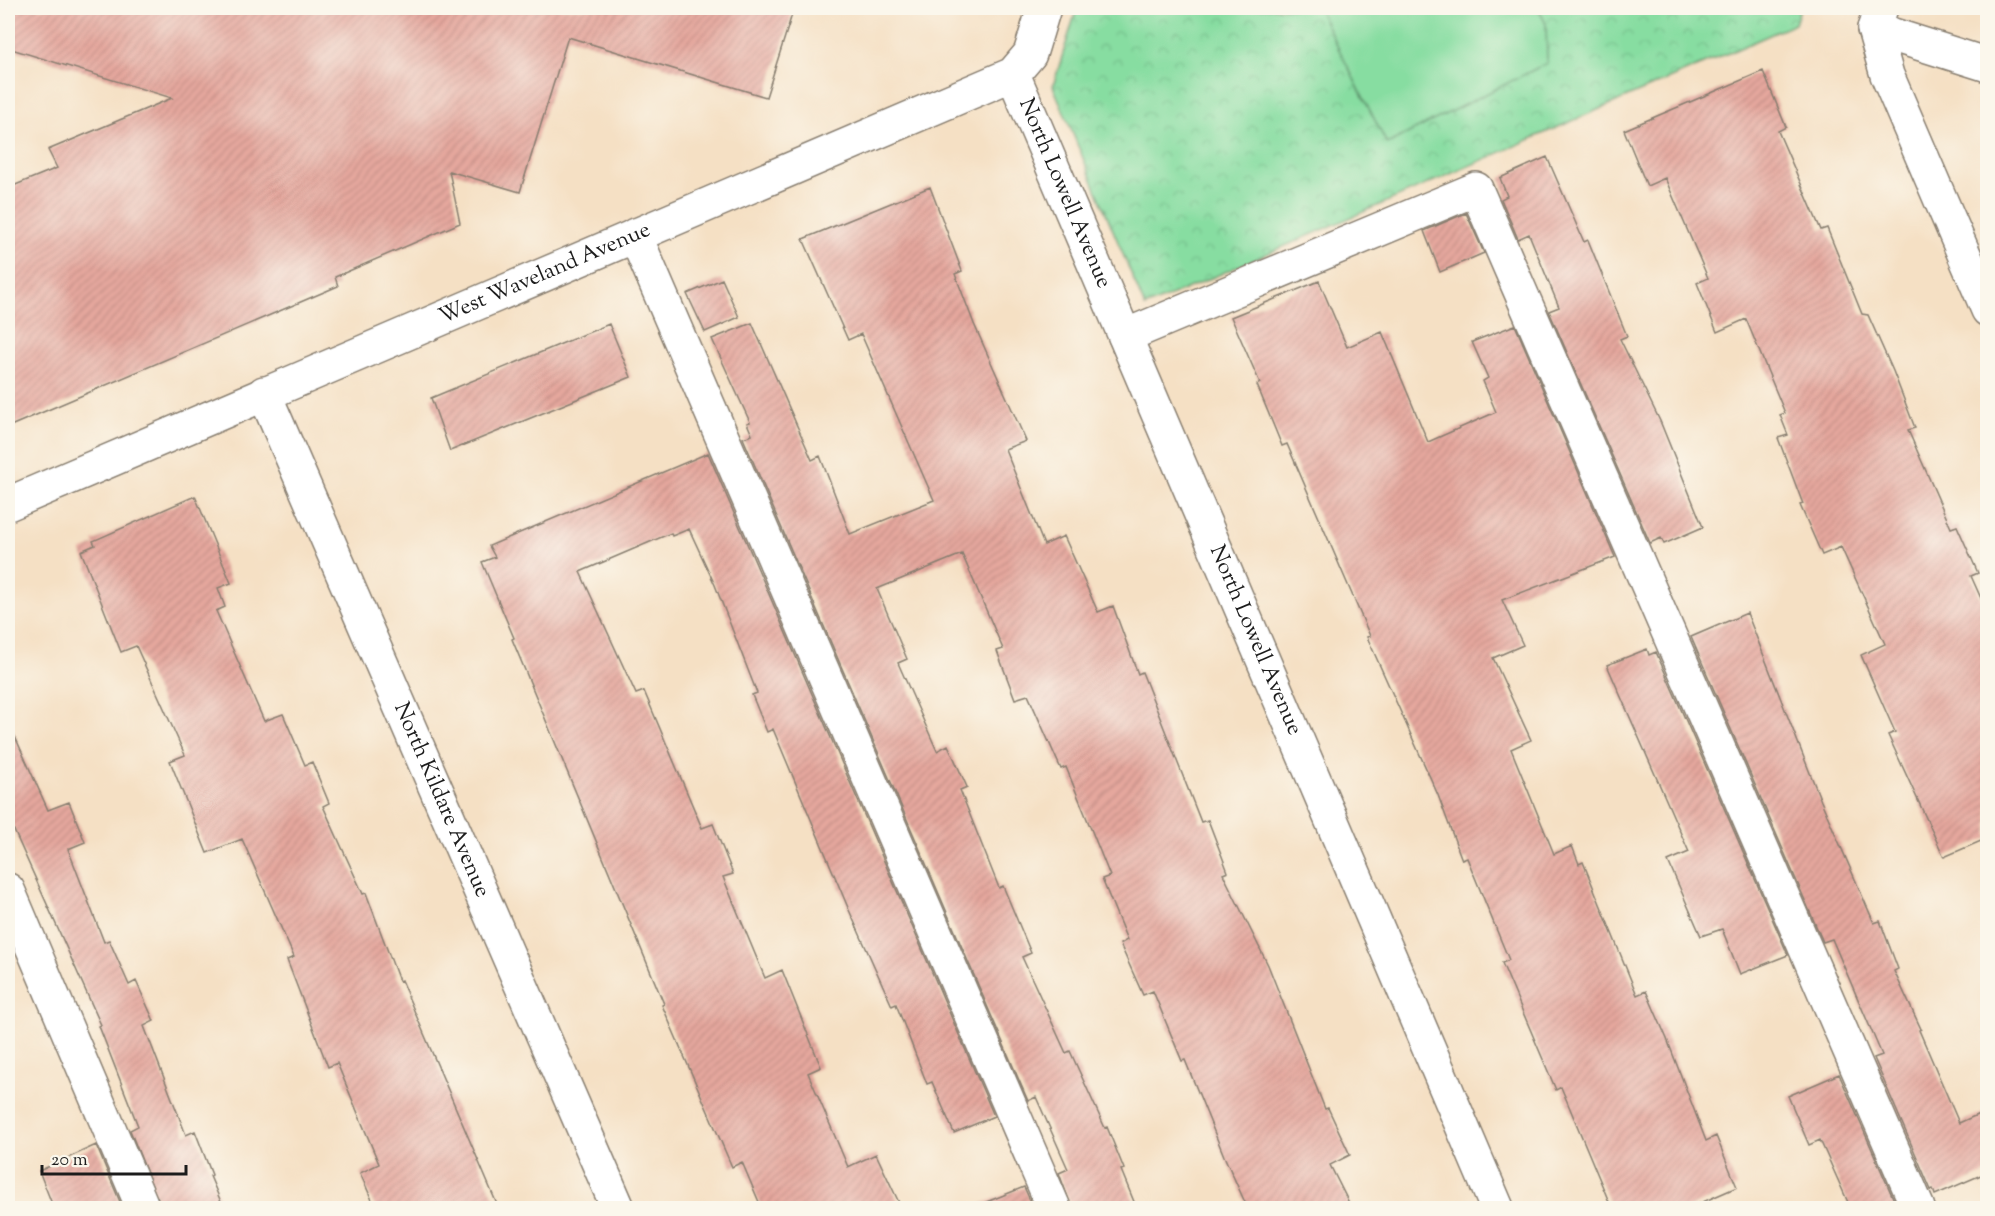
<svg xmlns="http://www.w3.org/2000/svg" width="1995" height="1216" font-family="'Sorts Mill Goudy',serif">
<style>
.park{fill:url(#park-crowns);stroke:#527c5e;stroke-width:1.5}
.pitch{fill:#87dda1;stroke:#527c5e;stroke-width:1.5}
.building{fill:url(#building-hatch)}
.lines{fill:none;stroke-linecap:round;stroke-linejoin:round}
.minor-casing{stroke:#887e70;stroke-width:36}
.minor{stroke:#fff;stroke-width:33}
.labels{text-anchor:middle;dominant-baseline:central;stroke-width:5;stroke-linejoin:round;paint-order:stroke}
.street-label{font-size:22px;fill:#1c1c1c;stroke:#fbf7ec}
</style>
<defs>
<pattern id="park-crowns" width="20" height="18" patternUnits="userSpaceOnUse" patternTransform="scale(1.5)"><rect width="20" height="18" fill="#87dda1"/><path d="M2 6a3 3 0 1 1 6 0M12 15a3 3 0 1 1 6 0" fill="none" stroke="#74bd8a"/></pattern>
<pattern id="building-hatch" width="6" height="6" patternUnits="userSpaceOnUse" patternTransform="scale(1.5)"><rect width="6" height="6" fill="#e5a79d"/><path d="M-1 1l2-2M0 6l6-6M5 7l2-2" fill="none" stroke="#c48f87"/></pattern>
</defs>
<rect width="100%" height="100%" fill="#fbf7ec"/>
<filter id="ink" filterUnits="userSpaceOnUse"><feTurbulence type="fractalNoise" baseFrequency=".0167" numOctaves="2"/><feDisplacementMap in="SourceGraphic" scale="12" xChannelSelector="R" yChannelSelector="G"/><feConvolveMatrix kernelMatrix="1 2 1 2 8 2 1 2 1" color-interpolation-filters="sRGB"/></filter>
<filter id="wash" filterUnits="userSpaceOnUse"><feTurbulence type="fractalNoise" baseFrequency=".008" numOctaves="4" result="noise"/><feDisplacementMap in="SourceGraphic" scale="24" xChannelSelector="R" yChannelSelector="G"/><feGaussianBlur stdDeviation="1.35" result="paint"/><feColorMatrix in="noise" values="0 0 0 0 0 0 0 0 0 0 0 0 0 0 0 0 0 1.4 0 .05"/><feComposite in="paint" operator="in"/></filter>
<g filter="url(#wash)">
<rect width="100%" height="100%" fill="#f5e0c4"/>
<path class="park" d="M 1077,8 L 1800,8 L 1795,24 L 1145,307 L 1053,86 Z"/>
<path class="pitch" d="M 1318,8 L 1538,8 L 1546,24 L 1547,63 L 1387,144 Z"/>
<g id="blocks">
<path class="building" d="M 8,8 L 794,8 L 766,97 L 568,37 L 520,192 L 449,171 L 460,223 L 335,277 L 338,286 L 8,427 L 8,188 L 57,168 L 48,150 L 172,98 L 8,48 Z
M 1763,71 L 1786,127 L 1778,131 L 1821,230 L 1827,228 L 1862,314 L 1868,315 L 1893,371 L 1915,428 L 1908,430 L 1951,528 L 1957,526 L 1978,573 L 1971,576 L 1988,614 L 1988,838 L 1944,857 L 1888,735 L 1895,732 L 1861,655 L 1885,644 L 1841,547 L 1822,555 L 1800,505 L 1803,504 L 1778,438 L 1788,435 L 1780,415 L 1785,413 L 1746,319 L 1717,332 L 1697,283 L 1708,278 L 1665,178 L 1647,186 L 1624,130 Z
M 1547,157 L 1584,242 L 1588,240 L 1627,336 L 1620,339 L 1660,421 L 1703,527 L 1664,544 L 1661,538 L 1650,543 L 1549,311 L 1559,307 L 1529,234 L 1518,239 L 1501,199 L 1507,196 L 1500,178 Z
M 930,187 L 962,271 L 955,274 L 974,324 L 1026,441 L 1005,449 L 1044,545 L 1064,536 L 1098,612 L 1113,606 L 1138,674 L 1142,672 L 1201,822 L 1208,820 L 1228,872 L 1223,874 L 1268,965 L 1325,1109 L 1328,1108 L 1350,1155 L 1330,1165 L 1352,1209 L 1248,1209 L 1224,1156 L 1185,1060 L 1182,1061 L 1153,991 L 1143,995 L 1120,944 L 1127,940 L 1102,879 L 1110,876 L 1066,767 L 1061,769 L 1028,695 L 1015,699 L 997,651 L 1003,649 L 962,554 L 877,589 L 907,659 L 898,663 L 937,751 L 948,745 L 967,787 L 960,790 L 999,888 L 1003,886 L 1031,953 L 1022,957 L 1066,1053 L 1070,1051 L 1105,1128 L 1107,1127 L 1124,1169 L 1121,1170 L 1137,1209 L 1072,1209 L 1059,1173 L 1068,1169 L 1036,1097 L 1028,1101 L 743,438 L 752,435 L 747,423 L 750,422 L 712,339 L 752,323 L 812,460 L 820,456 L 850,534 L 934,500 L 861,334 L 848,340 L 803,239 Z
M 1466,213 L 1484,253 L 1440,272 L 1424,231 Z
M 722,279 L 739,317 L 705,332 L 687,294 Z
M 1319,281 L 1347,347 L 1382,332 L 1428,442 L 1496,412 L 1483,381 L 1488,378 L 1472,342 L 1515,325 L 1615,557 L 1502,600 L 1523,645 L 1493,658 L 1531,740 L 1511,749 L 1554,854 L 1572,846 L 1579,864 L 1583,862 L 1637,995 L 1646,991 L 1667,1039 L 1706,1141 L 1716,1136 L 1737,1187 L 1687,1209 L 1612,1209 L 1561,1087 L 1556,1090 L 1502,963 L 1509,960 L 1467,858 L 1462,860 L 1438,795 L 1367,637 L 1370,636 L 1287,444 L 1282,446 L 1257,385 L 1260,383 L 1231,317 Z
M 609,324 L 631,377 L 450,451 L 431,398 Z
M 708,453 L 994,1116 L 954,1133 L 932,1082 L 927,1084 L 896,1004 L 892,1006 L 849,910 L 773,729 L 767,732 L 752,695 L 757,693 L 715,585 L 689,529 L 672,536 L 671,533 L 580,572 L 636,694 L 644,691 L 702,828 L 713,824 L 733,874 L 723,877 L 765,978 L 782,970 L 821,1067 L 808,1073 L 848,1167 L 876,1154 L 902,1209 L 762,1209 L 742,1162 L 732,1167 L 662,1005 L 664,1004 L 512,639 L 514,638 L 482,562 L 495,557 L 489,546 Z
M 195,496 L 231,583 L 218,588 L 225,607 L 216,611 L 264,721 L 283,714 L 305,765 L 312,762 L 329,803 L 323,806 L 363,894 L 366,893 L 399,981 L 401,980 L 499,1209 L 376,1209 L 360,1173 L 379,1164 L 337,1063 L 328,1067 L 287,960 L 294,957 L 242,839 L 207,853 L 170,761 L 185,755 L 136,646 L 121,652 L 81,551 L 95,545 L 93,541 Z
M 1747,613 L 1821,801 L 1874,923 L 1880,921 L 1898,969 L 1894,971 L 1921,1029 L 1919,1030 L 1959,1123 L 1988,1110 L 1988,1172 L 1935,1195 L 1933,1189 L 1931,1190 L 1874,1058 L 1882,1055 L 1832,939 L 1823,942 L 1691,637 Z
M 1647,649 L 1649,655 L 1656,652 L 1788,955 L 1740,974 L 1722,929 L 1701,936 L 1668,861 L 1689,852 L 1607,665 Z
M 8,721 L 48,810 L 69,802 L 85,842 L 68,849 L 104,942 L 109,940 L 129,985 L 136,981 L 154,1021 L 144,1026 L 186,1135 L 195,1131 L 212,1175 L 210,1176 L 224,1209 L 161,1209 L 130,1130 L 138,1126 L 99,1026 L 101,1025 L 8,817 Z
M 1839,1074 L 1897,1207 L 1893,1209 L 1851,1209 L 1820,1140 L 1809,1145 L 1788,1096 Z
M 96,1145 L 123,1209 L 54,1209 L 39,1171 Z
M 1024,1187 L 1034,1209 L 975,1209 L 974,1207 Z"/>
</g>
</g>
<g filter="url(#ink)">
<use href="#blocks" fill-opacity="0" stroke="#887e70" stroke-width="1.5"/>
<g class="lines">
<defs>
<g id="minor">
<path d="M 1881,8 L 1874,29 L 1887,75 L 1988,310"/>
<path d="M 1874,29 L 1988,65"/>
<path id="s1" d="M 1013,74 L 1497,1208"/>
<path d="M 635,235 L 1054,1208"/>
<path d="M 1125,336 L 1476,189 L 1918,1208"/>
<path id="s2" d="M 264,393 L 618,1208"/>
<path id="s3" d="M 8,504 L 1013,74 L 1030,54 L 1044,8"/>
<path d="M 8,890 L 143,1208"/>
</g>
</defs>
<use href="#minor" class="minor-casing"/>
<use href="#minor" class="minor"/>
</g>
</g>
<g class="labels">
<g class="street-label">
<text stroke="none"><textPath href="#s1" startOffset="130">North Lowell Avenue</textPath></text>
<text stroke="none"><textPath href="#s3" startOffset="584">West Waveland Avenue</textPath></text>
<text stroke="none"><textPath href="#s1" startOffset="616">North Lowell Avenue</textPath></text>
<text stroke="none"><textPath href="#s2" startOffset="444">North Kildare Avenue</textPath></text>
</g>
</g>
<rect width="1995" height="1216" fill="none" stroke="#fbf7ec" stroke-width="30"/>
<path d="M42 1165v9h144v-9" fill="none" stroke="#1c1c1c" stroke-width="3"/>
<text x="51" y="1165" font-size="18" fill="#1c1c1c" stroke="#fbf7ec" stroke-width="4.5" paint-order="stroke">20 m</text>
</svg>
